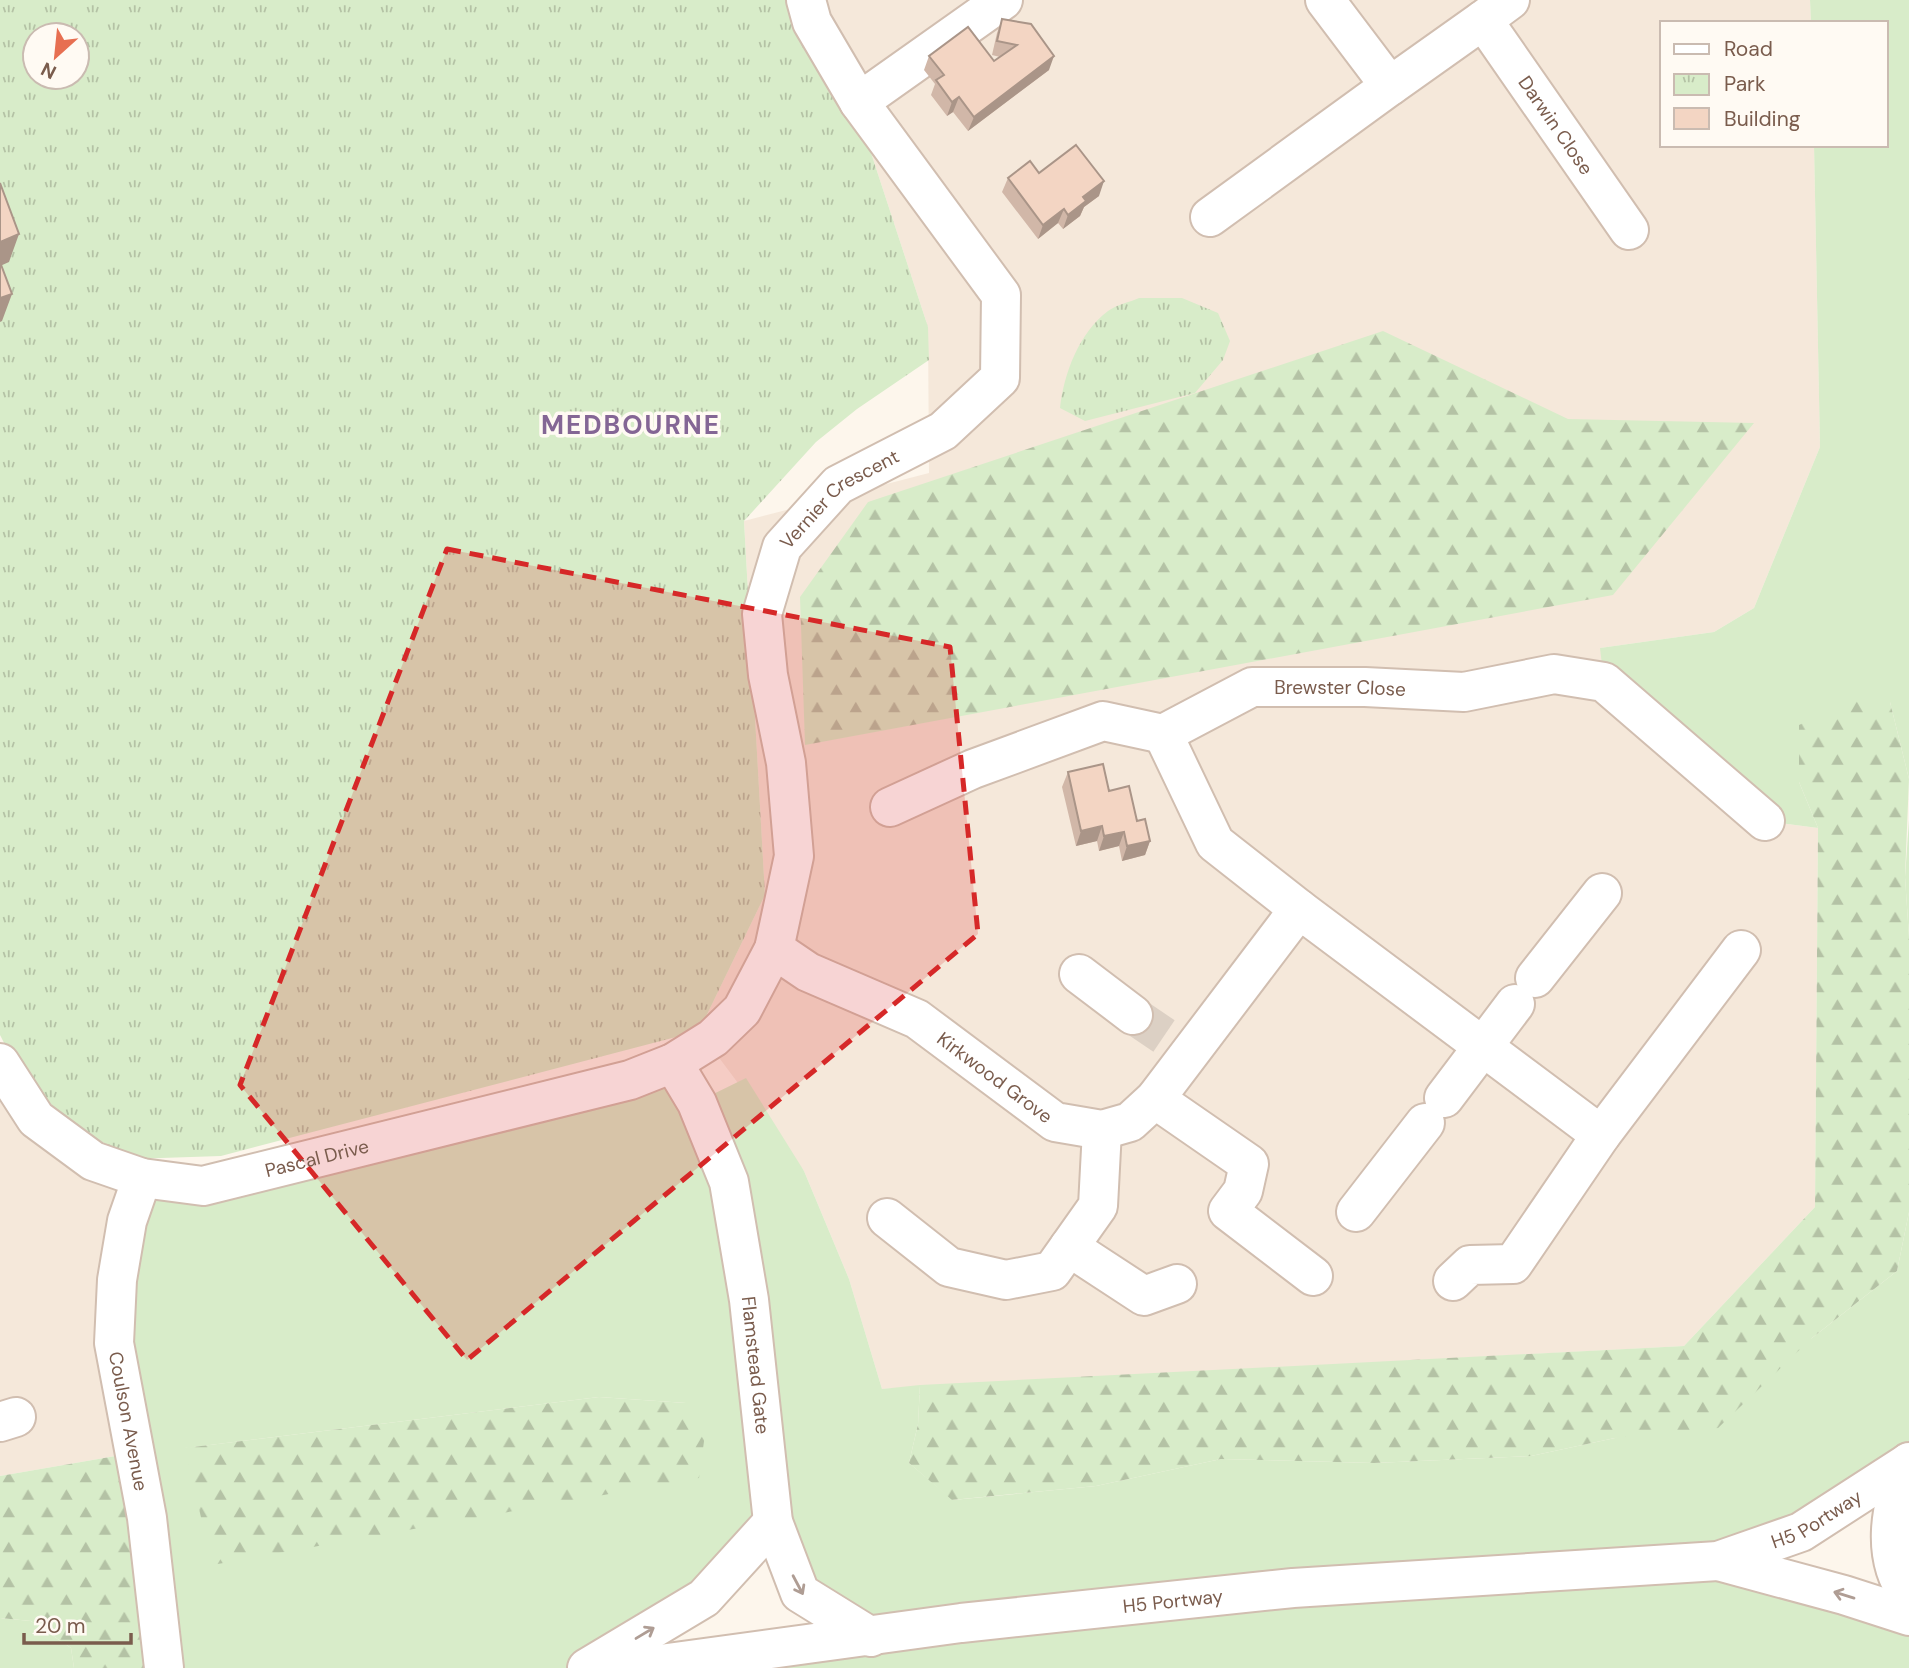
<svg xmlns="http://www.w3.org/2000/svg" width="1909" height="1668" font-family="'DM Sans',sans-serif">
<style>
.residential{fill:#f5e8da}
.grass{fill:#d8ecc9;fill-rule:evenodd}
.forest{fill:url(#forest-firs)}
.park{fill:url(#park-tufts);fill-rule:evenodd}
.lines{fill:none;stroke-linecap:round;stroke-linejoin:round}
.minor-tunnel{stroke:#dcd0c4;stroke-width:38;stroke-dasharray:38 19;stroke-linecap:butt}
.minor-casing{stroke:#d1beb0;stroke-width:42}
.minor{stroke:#fff;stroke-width:38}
.wall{fill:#d1b7a8}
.shaded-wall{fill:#aa9588}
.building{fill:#f3d5c3;stroke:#aa9588;stroke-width:2}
.oneway{stroke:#af9d94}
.marked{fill:#d62828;fill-opacity:0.2;stroke:#d62828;stroke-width:5;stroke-dasharray:14 9;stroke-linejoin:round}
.labels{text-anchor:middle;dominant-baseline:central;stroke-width:7;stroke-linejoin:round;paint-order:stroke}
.street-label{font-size:19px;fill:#7a5c4d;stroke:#fffaf3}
.district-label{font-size:26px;font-weight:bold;letter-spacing:2px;fill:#846695;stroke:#fffaf3}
</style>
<defs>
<pattern id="forest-firs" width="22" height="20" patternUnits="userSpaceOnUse" patternTransform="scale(1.75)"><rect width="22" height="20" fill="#d8ecc9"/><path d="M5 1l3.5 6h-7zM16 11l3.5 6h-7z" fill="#b4c2a5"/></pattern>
<pattern id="park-tufts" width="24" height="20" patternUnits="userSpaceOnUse" patternTransform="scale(1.75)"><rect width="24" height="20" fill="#d8ecc9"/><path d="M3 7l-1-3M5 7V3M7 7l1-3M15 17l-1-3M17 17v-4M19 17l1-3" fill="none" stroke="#b4c2a5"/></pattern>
</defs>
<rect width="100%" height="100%" fill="#fdf6ec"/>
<path class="residential" d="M 821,0 L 1810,0 L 1811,23 L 1662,23 L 1662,145 L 1814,145 L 1820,447 L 1754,608 L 1714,632 L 1600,648 L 1765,821 L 1818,828 L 1815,1207 L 1684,1346 L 882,1389 L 849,1279 L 804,1171 L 699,1031 L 765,895 L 744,521 L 929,473 L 928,327 Z
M 0,1063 L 36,1119 L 142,1178 L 133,1453 L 0,1476 Z"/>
<path class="grass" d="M 1810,0 L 1909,0 L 1909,779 L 1890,702 L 1799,782 L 1818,828 L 1765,821 L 1604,682 L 1600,648 L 1714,632 L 1754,608 L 1820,447 L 1814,145 L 1886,145 L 1886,23 L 1811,23 Z
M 1909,820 L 1909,937 L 1905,877 Z
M 673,1063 L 697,1102 L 746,1078 L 804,1171 L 849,1279 L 882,1389 L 920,1385 L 918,1424 L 909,1463 L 953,1500 L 1096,1486 L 1221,1459 L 1374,1463 L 1531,1456 L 1615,1438 L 1812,1338 L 1897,1271 L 1909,1212 L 1909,1462 L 1719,1560 L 1909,1616 L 1909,1668 L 709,1668 L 870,1636 L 800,1593 L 772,1523 L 587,1668 L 164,1668 L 114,1343 L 142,1178 L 175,1184 ZM 599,1397 L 686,1403 L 185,1448 L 186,1448 Z
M 0,1618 L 31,1621 L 71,1648 L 74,1668 L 0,1668 Z"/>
<path class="forest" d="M 1383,331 L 1568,419 L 1754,423 L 1613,595 L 805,745 L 800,597 L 868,502 Z
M 1854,700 L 1890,702 L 1909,779 L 1905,877 L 1909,937 L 1909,1212 L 1897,1271 L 1812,1338 L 1718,1428 L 1615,1438 L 1531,1456 L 1374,1463 L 1221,1459 L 1096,1486 L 952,1500 L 909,1463 L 918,1424 L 920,1385 L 1684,1346 L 1815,1207 L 1818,828 L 1799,782 L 1799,725 Z
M 599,1397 L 686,1403 L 705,1434 L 699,1478 L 212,1565 L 185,1448 Z
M 133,1453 L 164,1668 L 74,1668 L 71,1648 L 31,1621 L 0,1618 L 0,1476 Z"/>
<path class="park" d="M 0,0 L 821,0 L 928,327 L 929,360 L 857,409 L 816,442 L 744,521 L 765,895 L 699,1031 L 221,1156 L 131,1159 L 67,1121 L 17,1068 L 0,1035 ZM 35,35 L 77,35 L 77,77 L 35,77 Z
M 1139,298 L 1182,298 L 1218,313 L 1230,341 L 1223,360 L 1195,393 L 1085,421 L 1060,408 C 1064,373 1079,333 1108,311 C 1116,305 1130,302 1139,298 Z"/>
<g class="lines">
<path class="minor-tunnel" d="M 1133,1015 L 1164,1036"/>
<defs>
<g id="minor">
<path d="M 1483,20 L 1510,0"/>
<path id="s1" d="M 1390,86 L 1483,20 L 1629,230"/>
<path d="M 859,102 L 1003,0"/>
<path d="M 1210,217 L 1390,86 L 1325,0"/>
<path d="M 1163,734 L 1215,843 L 1299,909"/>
<path id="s2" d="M 890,807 L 973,769 L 1103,721 L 1163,734 L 1252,687 L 1365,687 L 1464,692 L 1554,674 L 1604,682 L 1765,821"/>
<path id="s3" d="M 774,949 L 808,972 L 917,1019 L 1055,1122 L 1102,1130 L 1130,1122 L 1155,1099 L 1299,909 L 1601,1135"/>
<path d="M 1079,974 L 1133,1015"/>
<path d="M 1535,978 L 1602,893"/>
<path id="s4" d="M 0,1063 L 36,1119 L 93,1161 L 142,1178 L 203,1186 L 630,1080 L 673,1063 L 713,1038 L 742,1010 L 774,949 L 794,856 L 786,763 L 768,675 L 762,614 L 782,547 L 838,485 L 943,431 L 1000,378 L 1001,295 L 859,102 L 812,22 L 806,0"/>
<path id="s5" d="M 673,1063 L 697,1103 L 729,1182 L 749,1300 L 773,1522 L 800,1593 L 871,1637"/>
<path d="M 1444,1098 L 1515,1004"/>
<path d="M 1155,1099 L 1249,1164 L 1243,1191 L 1228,1211 L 1313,1276"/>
<path id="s6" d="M 142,1178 L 127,1221 L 117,1280 L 114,1343 L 147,1518 L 164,1668"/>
<path d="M 1356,1212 L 1425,1123"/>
<path d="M 887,1218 L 949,1267 L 1006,1280 L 1052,1271 L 1098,1206 L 1102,1130"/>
<path d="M 1069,1247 L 1144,1296 L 1177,1284"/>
<path d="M 1453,1281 L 1470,1265 L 1513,1264 L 1601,1135 L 1741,950"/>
<path d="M 0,1422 L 16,1417"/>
<path d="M 1909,1462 C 1890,1504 1880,1556 1909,1596"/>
<path d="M 1718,1561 L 1844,1595 L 1909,1616"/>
<path d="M 587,1668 L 704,1598 L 773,1522"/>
<path id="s7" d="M 631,1668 L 961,1623 L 1293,1588 L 1718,1561 L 1801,1532 L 1908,1463"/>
</g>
</defs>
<use href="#minor" class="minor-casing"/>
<use href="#minor" class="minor"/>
</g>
<path class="wall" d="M 1002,19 L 1049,70 L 968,131 L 953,112 L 947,116 L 931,95 L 935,84 L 924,70 L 929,56 L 994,61 L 1000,57 L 992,55 L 997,33 Z
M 1039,173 L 1099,196 L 1084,207 L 1080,216 L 1063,229 L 1058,223 L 1038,239 L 1002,192 L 1008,178 Z
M 1068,772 L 1109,791 L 1137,821 L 1150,841 L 1145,855 L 1122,861 L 1119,846 L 1099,851 L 1097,841 L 1076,846 L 1062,787 Z"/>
<path class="shaded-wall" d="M 1054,56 L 1049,70 L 968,131 L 974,117 Z
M 959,97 L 953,112 L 947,116 L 952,102 Z
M 1104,181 L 1099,196 L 1084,207 L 1080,216 L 1063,229 L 1068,215 L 1083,197 Z
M 1064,209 L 1058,223 L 1038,239 L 1043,225 Z
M 19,234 L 9,262 L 0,266 L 0,242 Z
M 12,294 L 2,321 L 0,322 L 0,298 Z
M 1102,826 L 1097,841 L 1076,846 L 1081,831 Z
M 1124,832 L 1119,846 L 1099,851 L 1104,836 Z
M 1150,841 L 1145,855 L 1122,861 L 1127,846 Z"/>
<path class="building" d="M 1002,19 L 1031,24 L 1054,56 L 974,117 L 959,97 L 952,102 L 936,80 L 944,75 L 929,56 L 968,27 L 994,61 L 1017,45 L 997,41 Z
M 1076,145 L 1104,181 L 1083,197 L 1086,201 L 1068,215 L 1064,209 L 1043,225 L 1008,178 L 1030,161 L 1039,173 Z
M 0,183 L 19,234 L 0,242 Z
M 0,262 L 12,294 L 0,298 Z
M 1103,764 L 1109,791 L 1129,786 L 1137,821 L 1145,819 L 1150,841 L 1127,846 L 1124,832 L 1104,836 L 1102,826 L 1081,831 L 1068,772 Z"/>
<defs><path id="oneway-shaft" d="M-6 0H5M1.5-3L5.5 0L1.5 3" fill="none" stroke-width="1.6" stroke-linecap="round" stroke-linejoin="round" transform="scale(1.75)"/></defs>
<g class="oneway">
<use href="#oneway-shaft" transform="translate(798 1585) rotate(62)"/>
<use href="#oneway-shaft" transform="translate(1844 1595) rotate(-163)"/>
<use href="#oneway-shaft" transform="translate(645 1633) rotate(-31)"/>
</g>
<path class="marked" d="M 447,549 L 950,647 L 978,934 L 467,1360 L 240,1085 Z"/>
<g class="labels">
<g class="street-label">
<text stroke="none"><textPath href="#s1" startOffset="242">Darwin Close</textPath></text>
<text stroke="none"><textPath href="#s4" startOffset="1379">Vernier Crescent</textPath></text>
<text stroke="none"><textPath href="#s2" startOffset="480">Brewster Close</textPath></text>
<text stroke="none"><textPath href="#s3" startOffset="257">Kirkwood Grove</textPath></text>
<text stroke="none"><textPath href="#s4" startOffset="368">Pascal Drive</textPath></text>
<text stroke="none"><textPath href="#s5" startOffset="317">Flamstead Gate</textPath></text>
<text stroke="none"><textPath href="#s6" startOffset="248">Coulson Avenue</textPath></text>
<text stroke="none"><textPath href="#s7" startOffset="1200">H5 Portway</textPath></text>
<text stroke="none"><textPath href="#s7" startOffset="546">H5 Portway</textPath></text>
</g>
<g class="district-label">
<text x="631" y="425">MEDBOURNE</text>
</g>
</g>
<rect x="1660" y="21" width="228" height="126" fill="#fffaf3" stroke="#cabbb1" stroke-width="2"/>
<rect x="1674" y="44" width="35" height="10" fill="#ffffff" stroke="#cabbb1" stroke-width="2"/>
<text x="1724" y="56" font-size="21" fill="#7a5c4d">Road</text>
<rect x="1674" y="74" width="35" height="21" fill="url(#park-tufts)" stroke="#cabbb1" stroke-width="2"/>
<text x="1724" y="91" font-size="21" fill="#7a5c4d">Park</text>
<rect x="1674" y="108" width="35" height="21" fill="#f3d5c3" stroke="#cabbb1" stroke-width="2"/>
<text x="1724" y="126" font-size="21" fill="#7a5c4d">Building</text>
<g transform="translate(56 56) rotate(207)"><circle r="33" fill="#fffaf3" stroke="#cabbb1" stroke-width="2"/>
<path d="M0-5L12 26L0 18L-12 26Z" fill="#e76f51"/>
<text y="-10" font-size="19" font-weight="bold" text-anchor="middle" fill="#7a5c4d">N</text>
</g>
<path d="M24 1633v10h107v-10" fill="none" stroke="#7a5c4d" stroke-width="3.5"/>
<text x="35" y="1633" font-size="21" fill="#7a5c4d" stroke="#fffaf3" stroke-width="5" paint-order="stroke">20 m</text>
</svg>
